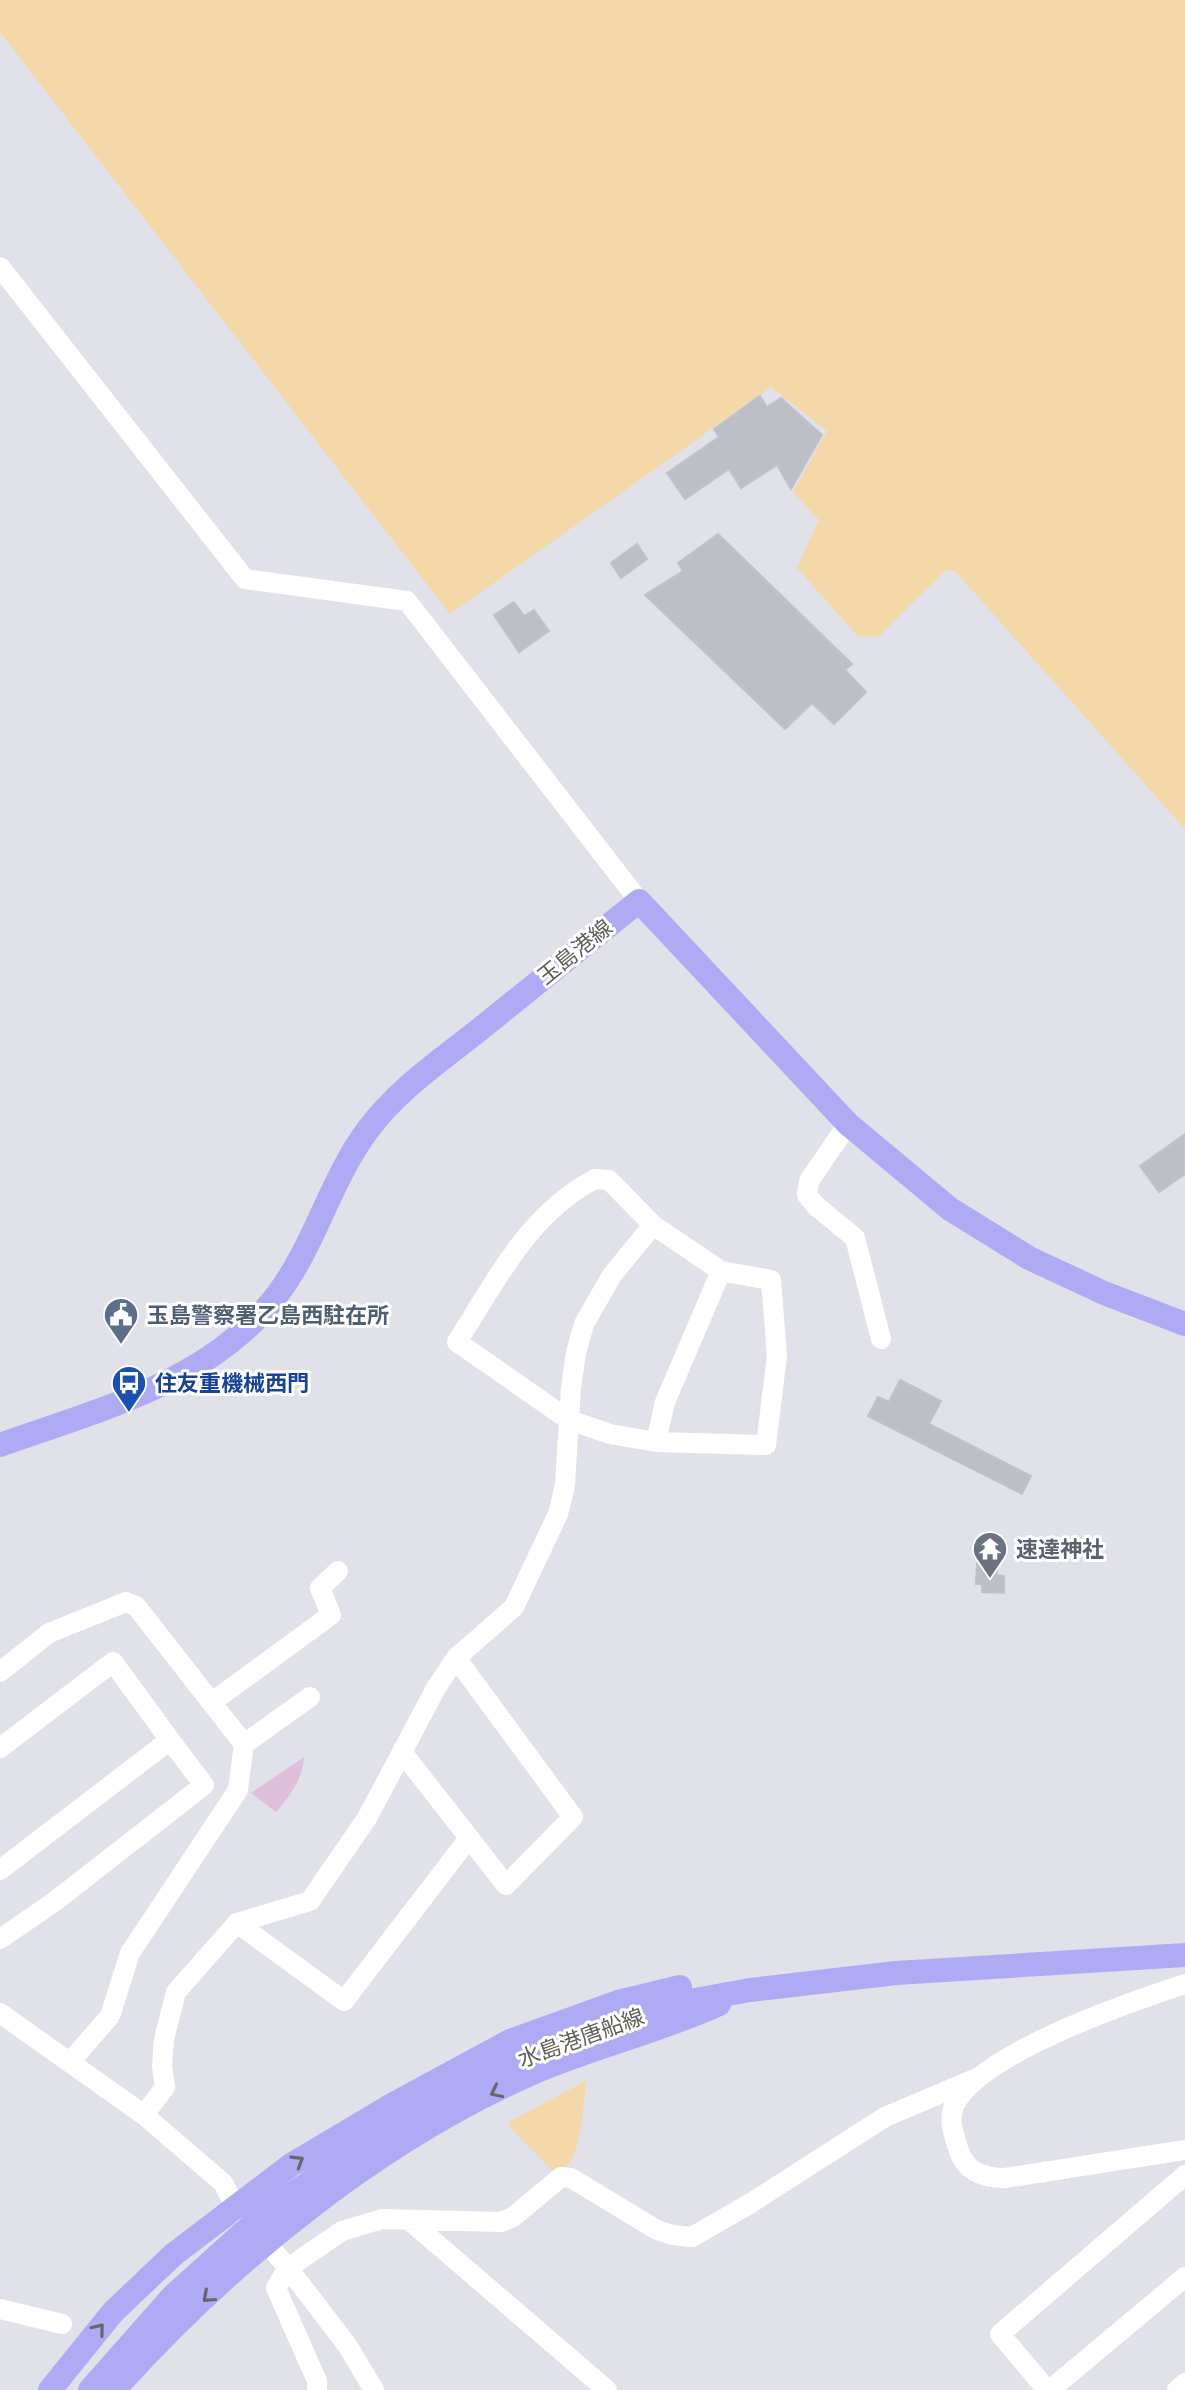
<svg xmlns="http://www.w3.org/2000/svg" width="1185" height="2390" font-family="Cabin,'Noto Sans JP',sans-serif">
<style>
.green{fill:#dfbfd9}
.water{fill:#f4d8a7}
.building{fill:#bdbfc6;stroke:#c0c1ce;stroke-width:2}
.lines{fill:none;stroke-linecap:round;stroke-linejoin:round}
.minor{stroke:#fff;stroke-width:20}
.major{stroke:#aeabf4;stroke-width:24}
.oneway{stroke:#686668}
.labels{text-anchor:middle;dominant-baseline:central;stroke-width:6;stroke-linejoin:round;paint-order:stroke}
.street-label{font-size:22px;fill:#605e59;stroke:#fff}
.service-label{font-size:22px;font-weight:bold;fill:#4e5e75;stroke:#fff;text-anchor:start}
.transit-label{font-size:22px;font-weight:bold;fill:#164399;stroke:#fff;text-anchor:start}
.worship-label{font-size:22px;font-weight:bold;fill:#5b616d;stroke:#fff;text-anchor:start}
</style>
<rect width="100%" height="100%" fill="#e1e1ea"/>
<path class="green" d="M 304,1757 C 303,1779 290,1796 276,1812 L 251,1793 Z"/>
<path class="water" d="M 0,0 L 1185,0 L 1185,829 L 955,571 L 945,571 L 878,637 L 858,636 L 797,568 L 819,520 L 793,492 L 827,431 L 771,387 L 450,614 L 0,32 Z
M 586,2081 C 584,2101 581,2152 567,2166 C 564,2169 559,2171 555,2173 L 509,2126 L 511,2121 Z"/>
<path class="building" d="M 760,396 L 767,407 L 781,398 L 822,435 L 791,489 L 777,465 L 741,488 L 729,469 L 685,499 L 667,473 L 719,437 L 714,429 Z
M 718,534 L 852,664 L 845,670 L 866,692 L 834,724 L 812,703 L 785,729 L 645,595 L 683,571 L 678,563 Z
M 637,544 L 647,559 L 621,578 L 611,563 Z
M 514,602 L 524,616 L 534,610 L 549,631 L 519,652 L 494,615 Z
M 1185,1134 L 1185,1174 L 1159,1192 L 1140,1166 Z
M 900,1380 L 941,1401 L 929,1424 L 1031,1476 L 1022,1494 L 868,1416 L 878,1397 L 889,1402 Z
M 977,1563 L 997,1564 L 997,1575 L 1004,1576 L 1004,1593 L 982,1592 L 982,1584 L 976,1584 Z"/>
<g class="lines">
<path class="minor" d="M 0,267 L 245,579 L 407,601 L 639,901
M 848,1124 L 809,1181 L 807,1195 L 816,1206 L 855,1238 L 881,1339
M 595,1179 L 609,1180 L 653,1225 L 721,1271 L 771,1280 L 777,1356 L 766,1445 L 656,1442 L 610,1434 L 569,1420 L 457,1342 C 497,1280 527,1215 595,1179 Z
M 656,1442 L 665,1402 L 721,1271
M 0,1672 L 49,1633 L 126,1602 L 136,1606 L 244,1744 L 238,1790 L 130,1953 L 110,2016 L 70,2062
M 212,1702 L 331,1615 L 320,1588 L 338,1571
M 244,1744 L 310,1697
M 0,1748 L 113,1662 L 170,1740
M 402,1752 L 506,1885 L 573,1817 L 456,1658
M 0,1870 L 170,1740 L 204,1785 L 54,1902 L 0,1939
M 237,1923 L 344,2001 L 469,1838
M 1185,1984 C 1130,2002 978,2054 954,2106 C 948,2120 954,2135 958,2148 C 965,2172 983,2178 1005,2178 L 1185,2150
M 0,2013 L 144,2115 L 223,2183 L 235,2206 L 288,2268 L 347,2345 L 374,2390
M 144,2115 L 165,2087 L 162,2066 L 164,2039 L 176,1992 L 237,1923 L 310,1901 L 367,1818 L 436,1688 L 456,1658 L 514,1607 L 558,1514 L 565,1485 L 571,1388 L 576,1353 L 584,1324 L 612,1275 L 653,1225
M 409,2220 L 607,2390
M 0,2309 L 62,2324
M 317,2390 L 317,2381 L 276,2288 L 288,2268 L 342,2231 L 382,2219 L 501,2222 L 513,2217 L 561,2177 L 571,2178 L 657,2230 L 673,2235 L 692,2237 L 751,2203 L 885,2117 L 977,2078
M 1047,2390 L 1000,2334 L 1185,2175
M 1050,2390 L 1185,2277
M 1177,2390 L 1185,2383"/>
<path class="major" d="M 0,1445 C 98,1410 211,1382 277,1295 C 315,1245 330,1181 367,1131 C 395,1092 437,1063 474,1034 C 529,990 584,945 639,901 L 848,1124 L 950,1209 L 1029,1258 L 1104,1293 L 1185,1324
M 50,2390 L 113,2312 L 173,2255 L 291,2165 L 390,2106 L 510,2041 L 618,2002 L 680,1987
M 90,2390 L 173,2296 L 265,2213 L 392,2125 L 522,2058 L 621,2020 L 684,2002 L 750,1990 L 896,1973 L 1185,1955
M 114,2390 C 229,2262 378,2140 537,2071 C 597,2046 660,2031 719,2004"/>
</g>
<defs><path id="oneway-chevron" d="M-2-3.5L2.5 0L-2 3.5" fill="none" stroke-width="1.6" stroke-linecap="round" stroke-linejoin="round" transform="scale(2)"/></defs>
<g class="oneway">
<use href="#oneway-chevron" transform="translate(496 2092) rotate(154)"/>
<use href="#oneway-chevron" transform="translate(298 2161) rotate(-32)"/>
<use href="#oneway-chevron" transform="translate(208 2297) rotate(138)"/>
<use href="#oneway-chevron" transform="translate(99 2329) rotate(-51)"/>
</g>
<defs>
<symbol id="civic-pin" viewBox="-11 -11 22 30"><path d="M0 17L-7.5 6A9.5 9.5 0 1 1 7.5 6Z" fill="#5c6f8a" stroke="#fff"/><path d="M-.6-6.5H3V-4.5H.6V-3L4-1V1h2V6H-6V1h2V-1L-.6-3ZM-1.2 2.5V6h2.4V2.5Z" fill="#fff"/></symbol>
<symbol id="bus-pin" viewBox="-11 -11 22 30"><path d="M0 17L-7.5 6A9.5 9.5 0 1 1 7.5 6Z" fill="#1a4fb4" stroke="#fff"/><path d="M-5-6H5V4H4V6H2V4H-2V6H-4V4H-5ZM-3.5-4V0h7V-4ZM-3.5 1.2v1.5H-2V1.2ZM2 1.2v1.5H3.5V1.2Z" fill="#fff"/></symbol>
<symbol id="temple-pin" viewBox="-11 -11 22 30"><path d="M0 17L-7.5 6A9.5 9.5 0 1 1 7.5 6Z" fill="#6b7280" stroke="#fff"/><path d="M0-6L5-2H3V0L6.5 2.5H4V6H1.5V3h-3V6H-4V2.5H-6.5L-3 0V-2H-5Z" fill="#fff"/></symbol>
</defs>
<g fill-rule="evenodd">
<use href="#civic-pin" x="101" y="1295" width="40" height="54"/>
<use href="#bus-pin" x="109" y="1363" width="40" height="54"/>
<use href="#temple-pin" x="970" y="1529" width="40" height="54"/>
</g>
<g class="labels">
<g class="street-label">
<text transform="translate(575 952) rotate(-39)">玉島港線</text>
<text transform="translate(581 2038) rotate(-20)">水島港唐船線</text>
</g>
<g class="service-label">
<text x="147" y="1315">玉島警察署乙島西駐在所</text>
</g>
<g class="transit-label">
<text x="155" y="1383">住友重機械西門</text>
</g>
<g class="worship-label">
<text x="1016" y="1549">速達神社</text>
</g>
</g>
</svg>
